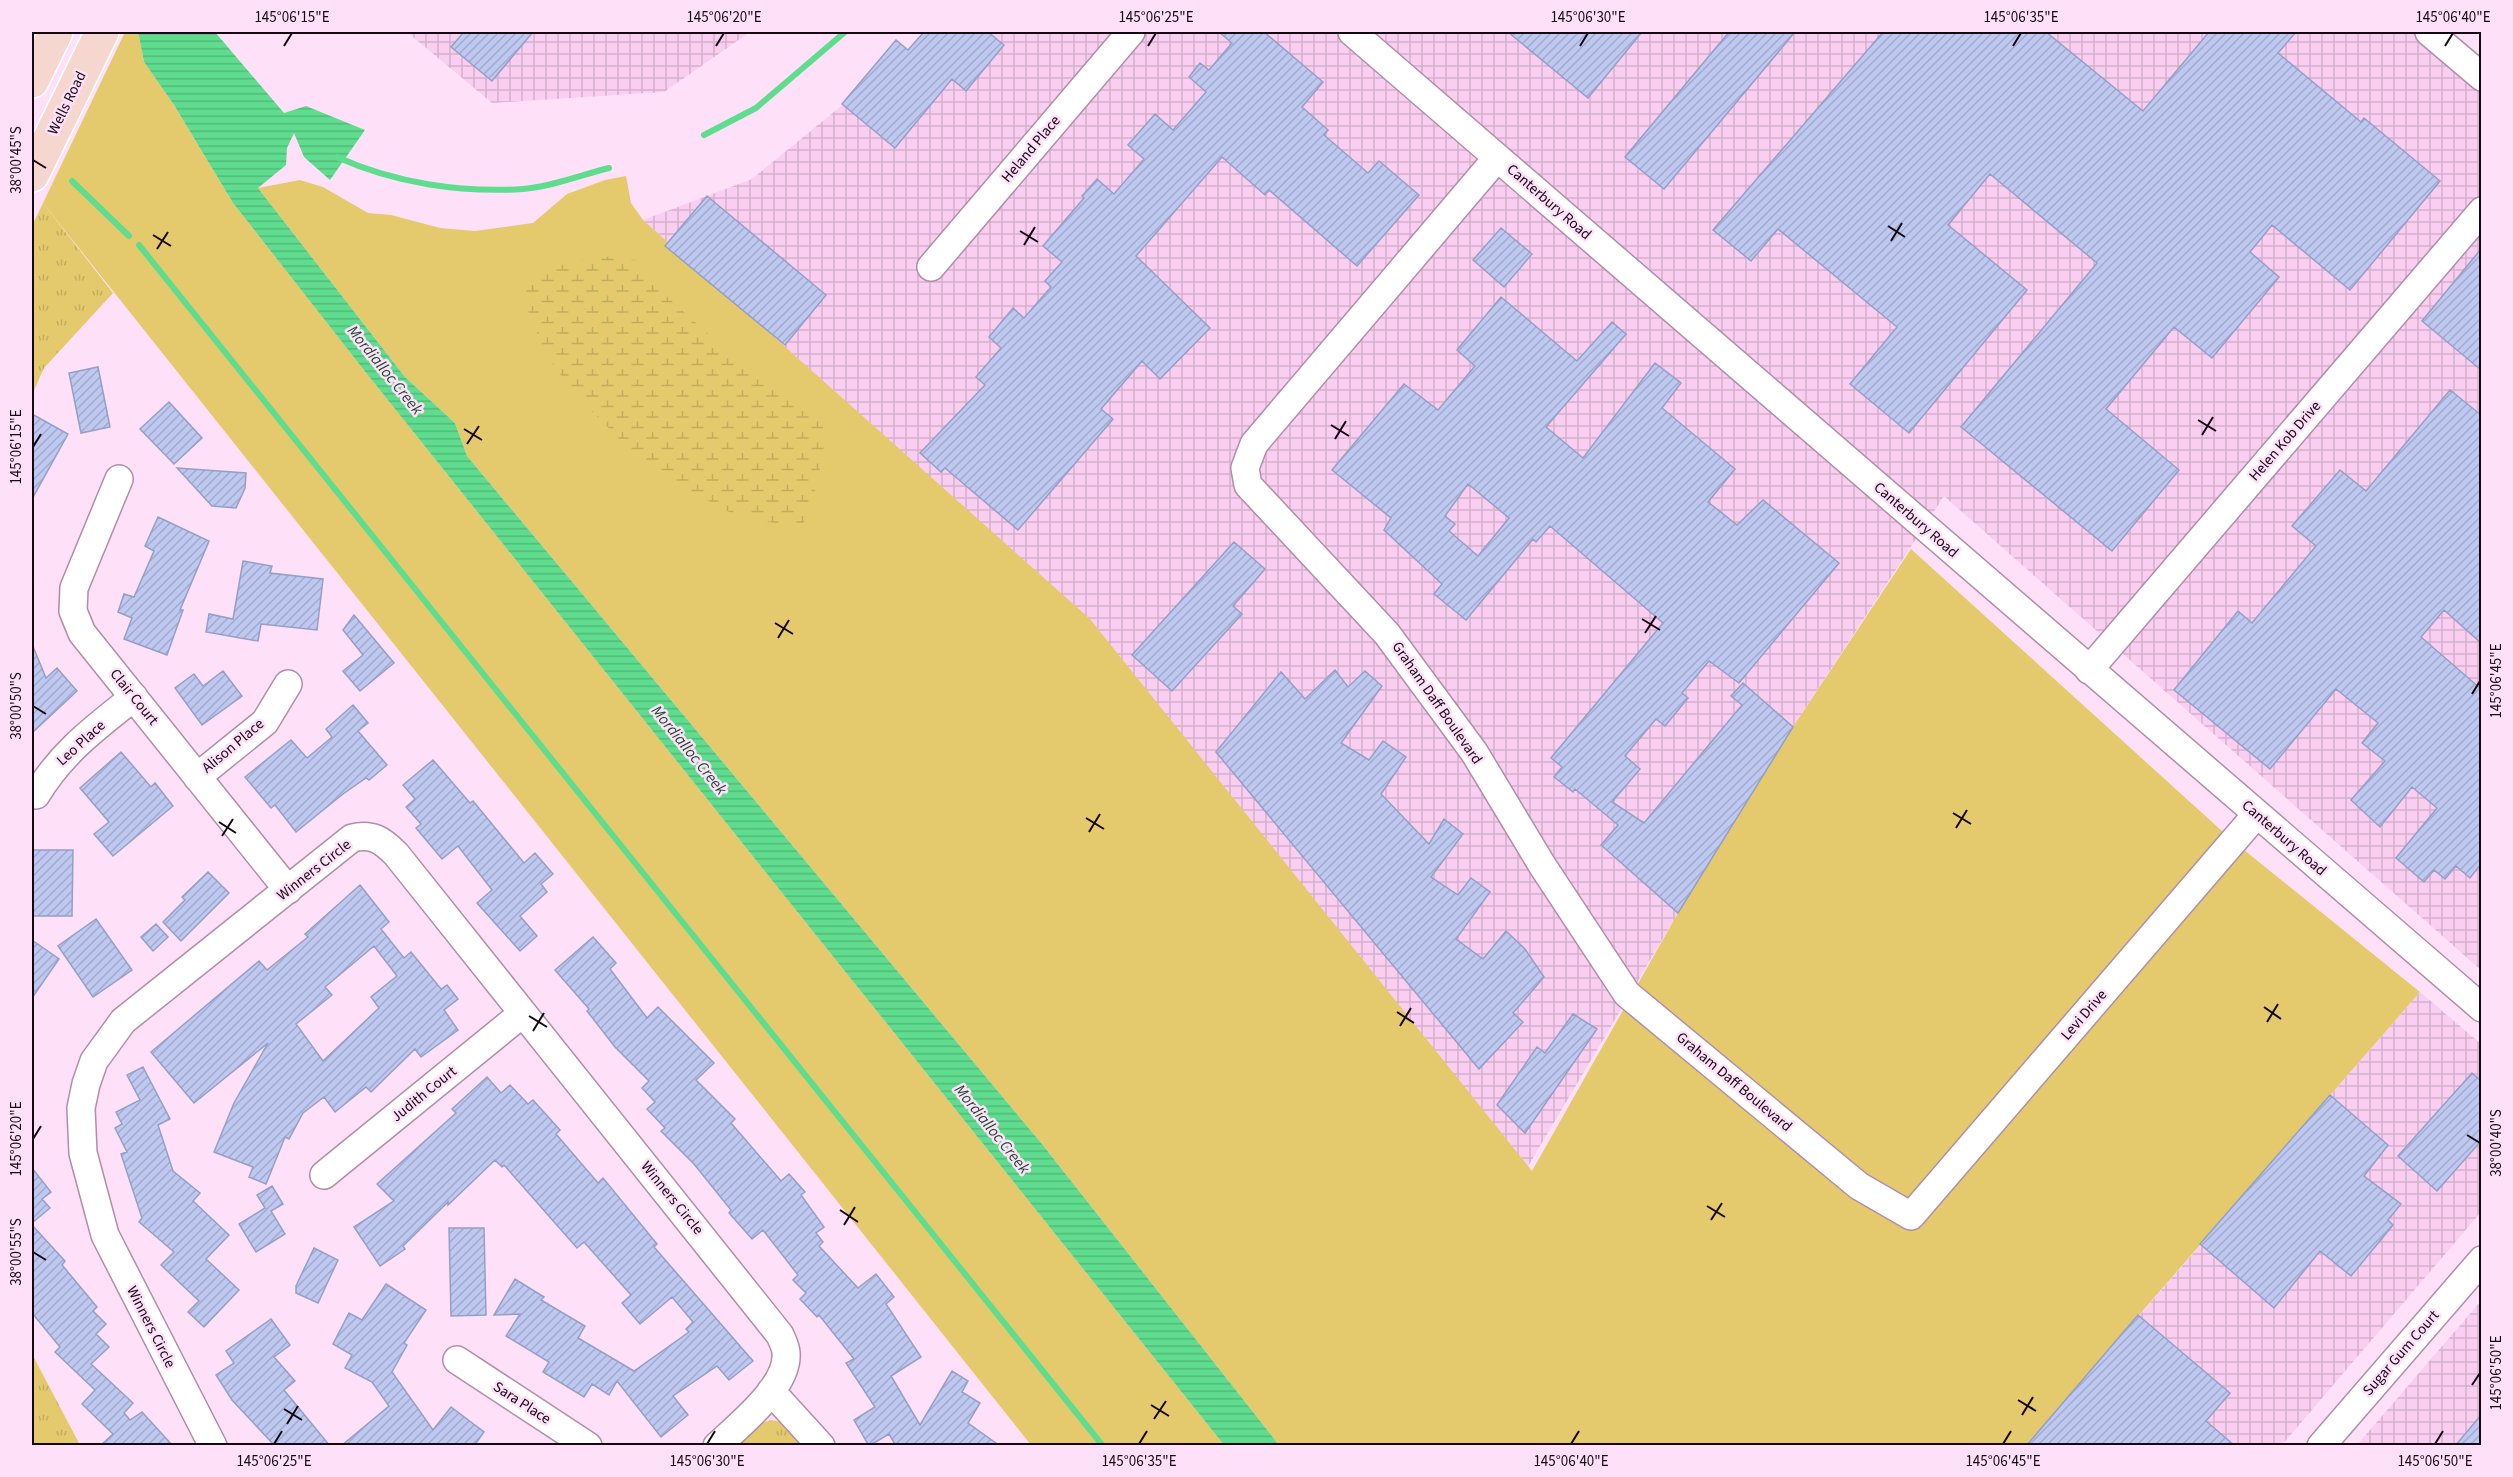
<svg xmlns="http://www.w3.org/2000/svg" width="2513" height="1477" font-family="'Source Sans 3',sans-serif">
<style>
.industrial{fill:url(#industrial-grid)}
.grass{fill:#e5ca6d}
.wetland{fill:url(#wetland-marsh)}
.park{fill:url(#park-tufts)}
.water{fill:url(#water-rules)}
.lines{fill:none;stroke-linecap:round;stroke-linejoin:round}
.stream{stroke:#60dc8f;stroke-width:6}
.building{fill:url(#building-hatch);stroke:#959fc5;stroke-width:1.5;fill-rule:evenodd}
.minor-casing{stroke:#b08ea9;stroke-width:30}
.major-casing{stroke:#fff;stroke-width:36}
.minor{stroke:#fff;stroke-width:27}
.major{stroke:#f5d7d0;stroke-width:33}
.ticks{fill:none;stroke:#140812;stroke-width:2}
.labels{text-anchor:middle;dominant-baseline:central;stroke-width:5;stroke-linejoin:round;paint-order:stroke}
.street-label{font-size:15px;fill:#140812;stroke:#fee0f8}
.water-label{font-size:16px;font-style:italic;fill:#16482a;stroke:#fee0f8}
.neatline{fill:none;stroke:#140812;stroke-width:2}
.ticks-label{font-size:15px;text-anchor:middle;fill:#140812}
</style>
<defs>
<pattern id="industrial-grid" width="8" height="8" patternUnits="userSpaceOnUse" patternTransform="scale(1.5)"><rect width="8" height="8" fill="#facef1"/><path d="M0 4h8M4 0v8" fill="none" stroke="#d5afce"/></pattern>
<pattern id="wetland-marsh" width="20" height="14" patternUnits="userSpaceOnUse" patternTransform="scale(1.5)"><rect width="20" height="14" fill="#e5ca6d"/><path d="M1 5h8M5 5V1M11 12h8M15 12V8" fill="none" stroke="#c4ac5d"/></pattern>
<pattern id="park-tufts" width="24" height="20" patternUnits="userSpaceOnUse" patternTransform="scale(1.5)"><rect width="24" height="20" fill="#e5ca6d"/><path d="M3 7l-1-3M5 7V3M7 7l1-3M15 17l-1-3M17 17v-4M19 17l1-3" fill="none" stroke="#c4ac5d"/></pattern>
<pattern id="water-rules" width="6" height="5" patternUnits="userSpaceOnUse" patternTransform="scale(1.5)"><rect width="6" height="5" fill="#60dc8f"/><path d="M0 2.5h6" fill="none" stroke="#52bb7a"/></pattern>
<pattern id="building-hatch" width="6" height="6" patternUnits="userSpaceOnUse" patternTransform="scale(1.5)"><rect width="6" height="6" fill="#bec8f0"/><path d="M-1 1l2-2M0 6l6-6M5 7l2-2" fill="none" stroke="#a2aacd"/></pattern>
</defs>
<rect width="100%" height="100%" fill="#fee0f8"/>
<path class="industrial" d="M 407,32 L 750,32 L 664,92 L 492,103 Z
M 923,32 L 2438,32 L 2482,72 L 2481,970 L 1944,496 L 1793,727 L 1678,913 L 1520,1180 L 1094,624 L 643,220 L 752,179 L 900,58 Z
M 2420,992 L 2481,1044 L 2481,1212 L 2282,1445 L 2026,1446 Z
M 2481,1301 L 2481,1445 L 2357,1445 Z"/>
<path class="grass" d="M 125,32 L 138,32 L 144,62 L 174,105 L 233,203 L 367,374 L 1224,1445 L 1031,1445 L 43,203 Z
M 626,176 L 631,203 L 643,220 L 1090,619 L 1532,1171 L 1678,913 L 1793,727 L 1911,549 L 2233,841 L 2420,992 L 2026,1445 L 1279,1445 L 1042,1144 L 467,456 L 455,423 L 405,377 L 258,188 L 300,180 L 323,187 L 368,213 L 391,215 L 440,228 L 475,231 L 533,223 L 567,194 L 605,180 Z"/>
<path class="wetland" d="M 601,256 L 636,260 L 665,295 L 765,385 L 786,398 L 819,410 L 826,441 L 809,519 L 794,528 L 729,512 L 648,468 L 575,394 L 547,357 L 526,306 L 525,286 L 553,267 Z"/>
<path class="park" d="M 43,203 L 113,293 L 44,368 L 32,395 L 32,226 Z
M 32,1354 L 80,1445 L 32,1445 Z
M 771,1420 L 782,1422 L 806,1446 L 736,1446 L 759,1424 Z"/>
<path class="water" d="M 138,32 L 215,32 L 284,113 L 306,106 L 365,130 L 330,180 L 304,157 L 294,133 L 287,148 L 286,165 L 258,188 L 405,377 L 455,423 L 467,456 L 1042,1144 L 1279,1445 L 1224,1445 L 367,374 L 233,203 L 174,105 L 144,62 Z"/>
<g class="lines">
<path class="stream" d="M 704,135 L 756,108 L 845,32
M 337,157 C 394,183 461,193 523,189 C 551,187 581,175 609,168
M 72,181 L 129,236
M 139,245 L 1103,1446"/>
</g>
<path class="building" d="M 464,32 L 533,32 L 492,81 L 451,47 Z
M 924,32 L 988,32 L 1004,45 L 966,91 L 952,79 L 895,148 L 842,104 L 896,40 L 908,50 Z
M 1219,32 L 1264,32 L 1323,82 L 1302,107 L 1328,130 L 1324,135 L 1368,173 L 1379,161 L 1419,195 L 1357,266 L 1269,190 L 1265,195 L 1222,157 L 1136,256 L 1210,328 L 1160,379 L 1142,361 L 1101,409 L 1113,419 L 1018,530 L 945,468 L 941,472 L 920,453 L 985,385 L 976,377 L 1001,348 L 989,337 L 1013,308 L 1024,318 L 1051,287 L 1045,281 L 1062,262 L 1043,246 L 1084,198 L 1082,196 L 1097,179 L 1114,194 L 1144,159 L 1128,145 L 1155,114 L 1173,130 L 1206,92 L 1189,77 L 1200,63 L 1209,70 L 1232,43 Z
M 1508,32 L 1642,32 L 1588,98 Z
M 1729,32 L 1795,32 L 1664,189 L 1625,157 Z
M 1883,32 L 2046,32 L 2143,111 L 2209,32 L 2296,32 L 2278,53 L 2361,122 L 2364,118 L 2440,181 L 2350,290 L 2272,225 L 2250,252 L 2279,277 L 2212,358 L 2174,327 L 2106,409 L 2179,470 L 2112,551 L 1961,427 L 2097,263 L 1990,174 L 1948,225 L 2027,290 L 1909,433 L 1850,384 L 1897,327 L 1778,229 L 1751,261 L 1713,230 Z
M 707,196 L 826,295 L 785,345 L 665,246 Z
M 1501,228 L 1532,254 L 1504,287 L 1473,260 Z
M 2481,249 L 2481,370 L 2422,321 Z
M 1501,297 L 1577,361 L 1612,322 L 1626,334 L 1546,427 L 1583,458 L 1655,363 L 1681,383 L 1662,408 L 1735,469 L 1708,502 L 1737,525 L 1763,500 L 1839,563 L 1739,683 L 1709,661 L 1682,693 L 1688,698 L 1665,726 L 1656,719 L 1625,756 L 1640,769 L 1612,802 L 1644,823 L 1742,705 L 1731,696 L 1743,683 L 1793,727 L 1678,913 L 1601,845 L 1618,825 L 1575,789 L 1573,792 L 1554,777 L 1562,767 L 1551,758 L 1663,623 L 1550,526 L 1536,542 L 1533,539 L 1466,620 L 1434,594 L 1442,584 L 1384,530 L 1391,518 L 1332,470 L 1404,384 L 1438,410 L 1475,366 L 1457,350 ZM 1468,484 L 1509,518 L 1478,556 L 1449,531 L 1455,524 L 1445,516 Z
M 98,367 L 110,427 L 81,433 L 69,373 Z
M 2450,390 L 2481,415 L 2481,643 L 2444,610 L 2421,637 L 2481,689 L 2481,864 L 2470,878 L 2456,866 L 2445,879 L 2434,870 L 2424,882 L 2396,858 L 2437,808 L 2412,787 L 2380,827 L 2351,800 L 2385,761 L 2362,743 L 2378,723 L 2336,689 L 2270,769 L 2174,690 L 2238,611 L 2252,623 L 2316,546 L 2292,526 L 2340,470 L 2366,491 Z
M 169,402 L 202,438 L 174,464 L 140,429 Z
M 32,414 L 68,434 L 32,499 Z
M 177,468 L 246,473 L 245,488 L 236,508 L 212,506 Z
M 158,517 L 209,541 L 180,610 L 183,610 L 167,655 L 124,639 L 132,618 L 118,612 L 124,594 L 134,597 L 154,551 L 145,546 Z
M 1234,542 L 1265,569 L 1233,606 L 1242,614 L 1172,691 L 1132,655 Z
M 243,561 L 272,566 L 270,573 L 323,579 L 317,630 L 261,624 L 258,641 L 206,632 L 209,614 L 233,619 Z
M 354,615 L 394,663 L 360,691 L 343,671 L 363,655 L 343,630 Z
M 32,644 L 46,678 L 57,668 L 77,691 L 32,733 Z
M 1335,670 L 1348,687 L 1365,671 L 1382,686 L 1341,743 L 1369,760 L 1383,741 L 1406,757 L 1381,794 L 1429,844 L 1444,819 L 1463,834 L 1431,877 L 1458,895 L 1471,878 L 1490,892 L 1456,939 L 1483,959 L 1506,931 L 1525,949 L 1544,977 L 1513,1013 L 1523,1022 L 1479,1069 L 1216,752 L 1281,672 L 1305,699 Z
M 223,671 L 242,696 L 202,725 L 175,688 L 194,674 L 203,686 Z
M 353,705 L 368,723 L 358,731 L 387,765 L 369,780 L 366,778 L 343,794 L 296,832 L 275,805 L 271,808 L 245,777 L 291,740 L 307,758 L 332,737 L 326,729 Z
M 121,752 L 151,787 L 155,783 L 173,806 L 113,856 L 94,834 L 109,822 L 80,788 Z
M 433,760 L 470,803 L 473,801 L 524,863 L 535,853 L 553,874 L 541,884 L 547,892 L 520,916 L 537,936 L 520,951 L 477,903 L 492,890 L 458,846 L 442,859 L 416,828 L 421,824 L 406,807 L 415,799 L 403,785 Z
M 32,850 L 73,850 L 72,916 L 32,916 Z
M 208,872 L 229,893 L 181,941 L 163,922 L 185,900 L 182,897 Z
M 360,885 L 389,922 L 381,929 L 404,958 L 411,952 L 441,989 L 447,985 L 458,999 L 444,1010 L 458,1030 L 421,1057 L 415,1049 L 371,1092 L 366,1087 L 335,1112 L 324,1097 L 303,1113 L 289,1139 L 285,1137 L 266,1184 L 249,1177 L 253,1167 L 214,1152 L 234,1103 L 268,1043 L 194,1103 L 151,1052 L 259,961 L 267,970 L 308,937 L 305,934 ZM 374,946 L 397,976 L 371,997 L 379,1008 L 323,1061 L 296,1024 L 332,995 L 325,987 Z
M 96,919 L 132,970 L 93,997 L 58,946 Z
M 156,924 L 168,937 L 153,951 L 141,937 Z
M 593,937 L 616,963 L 610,969 L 647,1018 L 658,1007 L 714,1063 L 696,1080 L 735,1119 L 731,1123 L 781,1181 L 789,1174 L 805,1192 L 801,1195 L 824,1227 L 816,1233 L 823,1242 L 819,1246 L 858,1288 L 876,1274 L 894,1297 L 886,1304 L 921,1357 L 891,1376 L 920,1425 L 952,1371 L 968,1381 L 962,1392 L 980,1403 L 968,1423 L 1000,1446 L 896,1446 L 889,1434 L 869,1446 L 854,1420 L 875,1407 L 846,1363 L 854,1359 L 819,1315 L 817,1317 L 800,1299 L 806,1293 L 793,1280 L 798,1275 L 763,1230 L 752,1239 L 729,1213 L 731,1210 L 694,1164 L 661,1131 L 665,1128 L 647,1109 L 655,1102 L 642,1088 L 649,1081 L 615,1047 L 587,1011 L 589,1009 L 555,970 Z
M 32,940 L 59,959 L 32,998 Z
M 1573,1014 L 1597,1029 L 1525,1133 L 1497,1105 L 1537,1047 L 1545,1053 Z
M 143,1067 L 170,1119 L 158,1125 L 173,1171 L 200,1193 L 193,1201 L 229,1235 L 206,1259 L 239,1290 L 204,1327 L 188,1312 L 199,1301 L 161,1265 L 174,1252 L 139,1222 L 142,1218 L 121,1154 L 127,1152 L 115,1128 L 122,1124 L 116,1112 L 140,1100 L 127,1075 Z
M 2472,1073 L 2481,1081 L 2481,1141 L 2437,1191 L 2398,1156 Z
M 487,1077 L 501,1093 L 510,1085 L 528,1104 L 533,1100 L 560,1130 L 556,1134 L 598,1183 L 603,1178 L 657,1244 L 654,1247 L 753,1361 L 729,1380 L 717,1366 L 673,1396 L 688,1415 L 661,1437 L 617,1381 L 609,1395 L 592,1384 L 584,1397 L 543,1372 L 549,1362 L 506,1336 L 520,1314 L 494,1315 L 515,1279 L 544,1297 L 541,1300 L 585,1326 L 578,1338 L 634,1371 L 689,1332 L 686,1329 L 693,1322 L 672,1297 L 640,1324 L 622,1303 L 631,1295 L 584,1242 L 577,1248 L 504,1165 L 502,1167 L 495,1160 L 448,1205 L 448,1202 L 403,1246 L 405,1249 L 380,1266 L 354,1227 L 394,1201 L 377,1184 L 456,1113 L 452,1109 Z
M 2330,1095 L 2388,1145 L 2364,1176 L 2401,1204 L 2388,1220 L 2393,1225 L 2351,1276 L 2320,1251 L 2274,1308 L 2200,1244 Z
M 32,1168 L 51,1192 L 42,1199 L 50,1208 L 32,1223 Z
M 272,1186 L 283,1204 L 271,1211 L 285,1234 L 256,1252 L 239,1224 L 265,1208 L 257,1195 Z
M 32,1225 L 65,1261 L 62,1265 L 97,1307 L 93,1311 L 106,1324 L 96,1334 L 109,1347 L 91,1364 L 133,1403 L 124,1413 L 130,1420 L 142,1412 L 173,1446 L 100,1446 L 113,1434 L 82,1404 L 95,1390 L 55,1352 L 60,1347 L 32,1313 Z
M 449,1228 L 484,1228 L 486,1315 L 451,1316 Z
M 314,1248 L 338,1260 L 318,1303 L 296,1293 L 296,1286 Z
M 386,1284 L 426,1310 L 404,1343 L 407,1345 L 392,1372 L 433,1430 L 451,1407 L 484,1432 L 474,1446 L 341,1446 L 389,1406 L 372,1382 L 345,1368 L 352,1355 L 333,1344 L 349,1313 L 362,1320 Z
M 2138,1315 L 2230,1393 L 2206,1421 L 2235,1446 L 2026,1446 Z
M 271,1319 L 290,1345 L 274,1357 L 295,1381 L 284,1390 L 330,1446 L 275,1446 L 232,1400 L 216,1375 L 234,1363 L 226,1351 Z
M 2481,1415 L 2481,1446 L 2455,1446 Z"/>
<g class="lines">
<defs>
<path id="minor" d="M 1352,32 L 2482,1008
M 2429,32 L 2482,77
M 1497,158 L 1254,444 L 1245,468 L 1248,485 L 1387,634 L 1474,752 L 1542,865 L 1627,994 L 1859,1186 L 1911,1216 L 2256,815
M 931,267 L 1131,32
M 119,479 L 74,588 L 73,611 L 82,633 L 288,890
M 2089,670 L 2482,211
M 197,777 L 265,722 L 288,684
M 36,795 C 62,752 95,728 134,697
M 324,1175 L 523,1013
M 457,1360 L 588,1446
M 771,1391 L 821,1446
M 213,1446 L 105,1235 L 83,1153 L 81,1108 L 86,1084 L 94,1061 L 123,1021 L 352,838 C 372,833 382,840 396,854 L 780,1335 C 782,1340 786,1347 786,1353 C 789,1386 739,1425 717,1446
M 2321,1446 L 2482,1260"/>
<path id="major" d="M 32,81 L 56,32
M 32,175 L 102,32"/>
</defs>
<use href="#minor" class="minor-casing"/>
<use href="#major" class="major-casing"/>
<use href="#minor" class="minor"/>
<use href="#major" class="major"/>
</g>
<path class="ticks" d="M 284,46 L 292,33M 716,46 L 724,33M 1148,46 L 1156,33M 1580,46 L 1588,33M 2013,46 L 2021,33M 2445,46 L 2453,33M 33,160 L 46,168M 1888,226 L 1905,237M 1020,231 L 1038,242M 153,235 L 171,246M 1891,241 L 1902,223M 1024,245 L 1035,227M 157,249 L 168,232M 2198,420 L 2216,431M 1331,425 L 1349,436M 464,429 L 482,440M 2202,435 L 2213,417M 1335,439 L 1346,421M 467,444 L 479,426M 33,447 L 41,434M 1642,619 L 1660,630M 775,623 L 793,634M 1645,633 L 1656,616M 778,638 L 789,620M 2472,694 L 2480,681M 33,706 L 46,714M 1953,813 L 1971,824M 1086,818 L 1104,829M 219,822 L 236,833M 1956,828 L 1967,810M 1089,832 L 1100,814M 222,836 L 233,819M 2264,1007 L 2281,1019M 1397,1012 L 1414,1023M 529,1016 L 547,1027M 2267,1022 L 2278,1004M 1400,1026 L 1411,1008M 533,1031 L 544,1013M 2467,1135 L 2480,1143M 33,1139 L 41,1126M 1707,1206 L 1725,1217M 840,1210 L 858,1222M 1711,1220 L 1722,1203M 844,1225 L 855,1207M 33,1252 L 46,1260M 2472,1385 L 2480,1373M 2018,1400 L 2036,1411M 1151,1405 L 1169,1416M 284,1409 L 302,1420M 2022,1415 L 2033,1397M 1154,1419 L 1166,1401M 287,1424 L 298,1406M 274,1444 L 282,1431M 707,1444 L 715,1431M 1139,1444 L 1147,1431M 1571,1444 L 1579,1431M 2003,1444 L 2011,1431M 2435,1444 L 2443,1431"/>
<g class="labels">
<g class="street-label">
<text transform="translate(67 103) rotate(-64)">Wells Road</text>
<text transform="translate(1031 149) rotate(-50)">Heland Place</text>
<text transform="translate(1549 202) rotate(41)">Canterbury Road</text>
<text transform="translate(2285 441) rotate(-49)">Helen Kob Drive</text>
<text transform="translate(1916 520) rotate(41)">Canterbury Road</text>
<text transform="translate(134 697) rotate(51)">Clair Court</text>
<text transform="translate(1437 703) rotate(55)">Graham Daff Boulevard</text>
<text transform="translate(81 743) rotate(-42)">Leo Place</text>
<text transform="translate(233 746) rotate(-40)">Alison Place</text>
<text transform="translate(2284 838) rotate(41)">Canterbury Road</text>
<text transform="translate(314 870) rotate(-38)">Winners Circle</text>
<text transform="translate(2084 1015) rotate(-49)">Levi Drive</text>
<text transform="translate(1734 1082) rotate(40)">Graham Daff Boulevard</text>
<text transform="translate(424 1094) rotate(-39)">Judith Court</text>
<text transform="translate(672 1198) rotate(51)">Winners Circle</text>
<text transform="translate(151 1327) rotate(63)">Winners Circle</text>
<text transform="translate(2401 1353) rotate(-49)">Sugar Gum Court</text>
<text transform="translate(522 1403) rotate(33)">Sara Place</text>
</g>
<g class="water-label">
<text transform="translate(385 370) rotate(51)">Mordialloc Creek</text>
<text transform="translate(689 750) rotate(51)">Mordialloc Creek</text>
<text transform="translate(992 1129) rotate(51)">Mordialloc Creek</text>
</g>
</g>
<rect width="2513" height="1477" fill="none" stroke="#fee0f8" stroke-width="66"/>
<rect x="33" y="33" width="2447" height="1411" class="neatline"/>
<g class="ticks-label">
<text x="292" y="22">145°06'15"E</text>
<text x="724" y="22">145°06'20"E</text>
<text x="1156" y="22">145°06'25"E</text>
<text x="1588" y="22">145°06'30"E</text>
<text x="2021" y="22">145°06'35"E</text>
<text x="2453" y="22">145°06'40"E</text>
<text transform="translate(16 160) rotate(-90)" y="5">38°00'45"S</text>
<text transform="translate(16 447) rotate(-90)" y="5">145°06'15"E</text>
<text transform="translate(2496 681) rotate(-90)" y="5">145°06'45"E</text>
<text transform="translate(16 706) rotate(-90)" y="5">38°00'50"S</text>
<text transform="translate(16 1139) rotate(-90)" y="5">145°06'20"E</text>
<text transform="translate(2496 1143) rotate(-90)" y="5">38°00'40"S</text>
<text transform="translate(16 1252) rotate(-90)" y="5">38°00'55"S</text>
<text transform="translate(2496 1373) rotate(-90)" y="5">145°06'50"E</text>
<text x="274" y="1466">145°06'25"E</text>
<text x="707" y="1466">145°06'30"E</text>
<text x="1139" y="1466">145°06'35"E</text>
<text x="1571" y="1466">145°06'40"E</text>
<text x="2003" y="1466">145°06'45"E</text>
<text x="2435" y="1466">145°06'50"E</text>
</g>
</svg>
